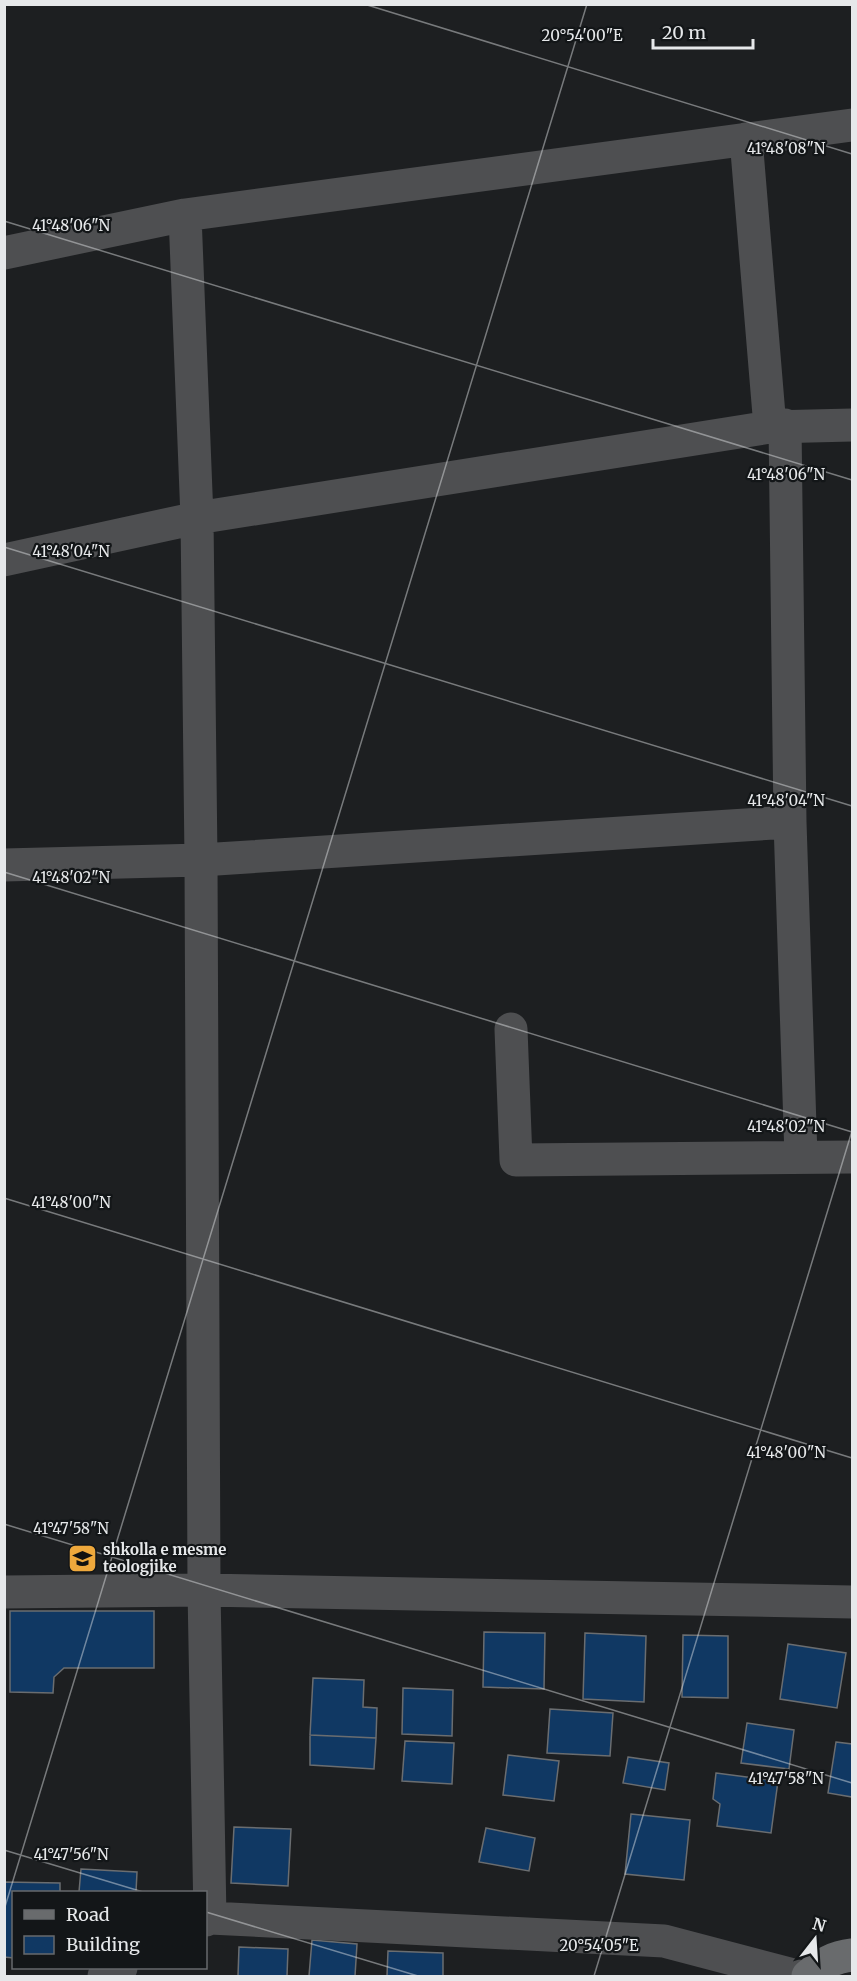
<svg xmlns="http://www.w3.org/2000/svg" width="857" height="1981" font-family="Merriweather,serif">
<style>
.building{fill:#103863;stroke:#6a6d70;stroke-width:1.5}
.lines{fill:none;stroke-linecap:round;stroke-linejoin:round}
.street{stroke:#4e4f51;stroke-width:33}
.secondary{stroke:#696b6d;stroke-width:33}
.ticks{fill:none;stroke:#e6e8ea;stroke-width:1.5;stroke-opacity:0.45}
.labels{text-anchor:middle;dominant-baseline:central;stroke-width:4.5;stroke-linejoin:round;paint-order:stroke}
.poi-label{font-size:15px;font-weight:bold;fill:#e6e8ea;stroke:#131618;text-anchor:start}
.ticks-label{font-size:15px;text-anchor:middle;fill:#e6e8ea;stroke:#131618;stroke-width:4.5;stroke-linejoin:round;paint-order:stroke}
</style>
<rect width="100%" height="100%" fill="#1d1f21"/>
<path class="building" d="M 10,1611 L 154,1611 L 154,1668 L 64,1668 L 54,1677 L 53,1693 L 10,1692 Z
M 484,1632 L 545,1633 L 544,1689 L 483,1687 Z
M 585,1633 L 646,1636 L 644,1702 L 583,1699 Z
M 683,1635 L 728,1636 L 728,1698 L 682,1697 Z
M 788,1644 L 846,1653 L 837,1708 L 780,1699 Z
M 313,1678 L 364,1680 L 363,1707 L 377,1708 L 376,1738 L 310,1735 Z
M 403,1688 L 453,1690 L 452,1736 L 402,1734 Z
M 550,1709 L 613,1713 L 610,1756 L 547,1753 Z
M 747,1723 L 794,1730 L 789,1769 L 741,1763 Z
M 310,1735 L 376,1738 L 374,1769 L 310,1765 Z
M 405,1741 L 454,1743 L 452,1784 L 402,1781 Z
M 836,1742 L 852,1744 L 852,1797 L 828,1793 Z
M 508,1755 L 559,1761 L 554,1801 L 503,1795 Z
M 628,1757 L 669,1763 L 665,1790 L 623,1783 Z
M 716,1773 L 778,1781 L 771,1833 L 717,1826 L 720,1804 L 713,1799 Z
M 631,1814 L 690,1820 L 684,1880 L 625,1874 Z
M 234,1827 L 291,1829 L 288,1886 L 231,1883 Z
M 486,1828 L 535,1838 L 529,1871 L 479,1862 Z
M 81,1869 L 137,1872 L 136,1892 L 79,1892 Z
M 4,1882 L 60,1883 L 60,1892 L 14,1892 L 14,1958 L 4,1957 Z
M 312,1940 L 357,1944 L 355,1976 L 309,1976 Z
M 239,1947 L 288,1949 L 287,1976 L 238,1976 Z
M 388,1951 L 443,1953 L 443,1976 L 387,1976 Z"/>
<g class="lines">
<path class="street" d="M 746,139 L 770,427
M 185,215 L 197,518 L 201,860 L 204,1590 L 210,1918
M 4,253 L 185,215 L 852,125
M 785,425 L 790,822 L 801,1157
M 4,560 L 197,518 L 770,427 L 852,425
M 4,865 L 201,860 L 790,822
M 511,1029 L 516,1160 L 852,1157
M 4,1592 L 204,1590 L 852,1602
M 206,1920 L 210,1918 L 664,1941 L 797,1976
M 104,1976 L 121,1968"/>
<path class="secondary" d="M 808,1976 C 822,1964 834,1957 852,1955"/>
</g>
<path class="ticks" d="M 364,4 L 852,154M 4,221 L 852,480M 4,547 L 852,806M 4,872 L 852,1132M 4,1198 L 852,1458M 4,1524 L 852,1783M 4,1850 L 143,1892M 4,1910 L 587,4M 206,1912 L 418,1976M 594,1976 L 852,1131"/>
<defs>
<symbol id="school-square" viewBox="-11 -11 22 22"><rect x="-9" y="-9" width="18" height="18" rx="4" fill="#eea83c" stroke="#131618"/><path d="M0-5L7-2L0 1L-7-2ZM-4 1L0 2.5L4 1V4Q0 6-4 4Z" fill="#111"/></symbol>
</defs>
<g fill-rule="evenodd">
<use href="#school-square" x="66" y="1542" width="33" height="33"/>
</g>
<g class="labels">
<g class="poi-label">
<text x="103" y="1549">shkolla e mesme<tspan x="103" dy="17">teologjike</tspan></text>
</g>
</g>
<g class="ticks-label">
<text x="582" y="41">20°54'00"E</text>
<text x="786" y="154">41°48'08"N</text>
<text x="71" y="231">41°48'06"N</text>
<text x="786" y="480">41°48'06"N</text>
<text x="71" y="557">41°48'04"N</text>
<text x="786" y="806">41°48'04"N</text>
<text x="71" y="883">41°48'02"N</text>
<text x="786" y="1132">41°48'02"N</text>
<text x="71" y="1208">41°48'00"N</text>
<text x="786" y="1458">41°48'00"N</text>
<text x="71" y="1534">41°47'58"N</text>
<text x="786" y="1784">41°47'58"N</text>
<text x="71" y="1860">41°47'56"N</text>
<text x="599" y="1951">20°54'05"E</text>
</g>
<rect width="857" height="1981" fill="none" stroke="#e6e8ea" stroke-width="12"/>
<rect x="12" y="1891" width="195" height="78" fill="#131618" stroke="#676a6c" stroke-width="1.5"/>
<rect x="24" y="1910" width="30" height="9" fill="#696b6d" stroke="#676a6c" stroke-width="1.5"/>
<text x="66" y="1921" font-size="18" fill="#e6e8ea">Road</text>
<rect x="24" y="1936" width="30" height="18" fill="#103863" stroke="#676a6c" stroke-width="1.5"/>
<text x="66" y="1951" font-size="18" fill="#e6e8ea">Building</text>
<g transform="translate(815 1939) rotate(17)" stroke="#131618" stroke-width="4.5" paint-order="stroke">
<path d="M0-4.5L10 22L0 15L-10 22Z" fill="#e6e8ea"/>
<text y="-9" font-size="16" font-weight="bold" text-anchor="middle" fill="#e6e8ea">N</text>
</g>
<path d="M653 39v9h100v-9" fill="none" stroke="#e6e8ea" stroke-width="3"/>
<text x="662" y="39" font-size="18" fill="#e6e8ea" stroke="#131618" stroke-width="4.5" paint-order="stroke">20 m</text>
</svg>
